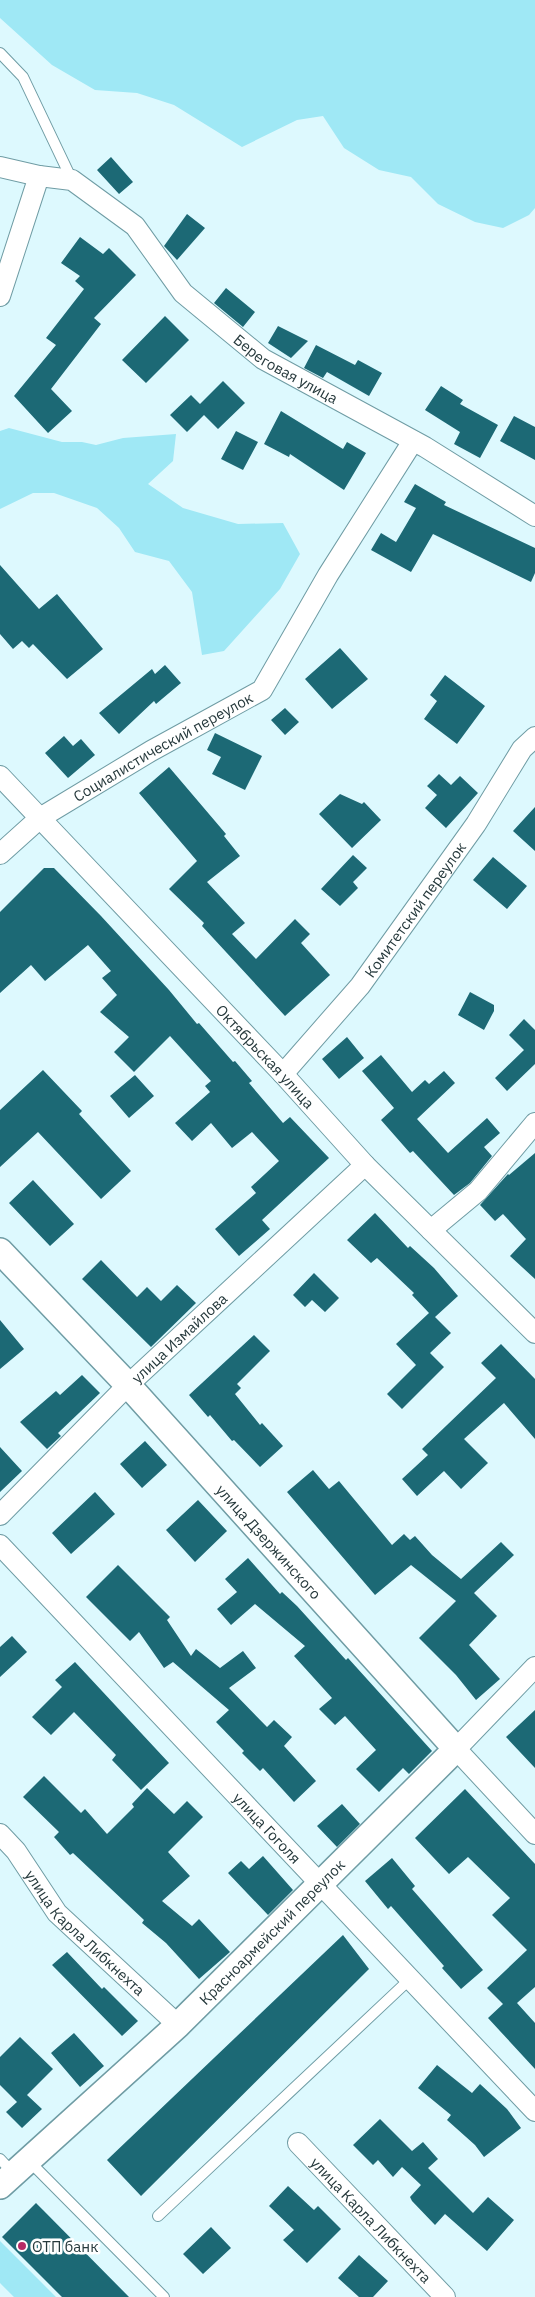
<svg xmlns="http://www.w3.org/2000/svg" width="535" height="2297" font-family="'IBM Plex Sans',sans-serif">
<style>
.green{fill:#9fe8f5}
.building{fill:#1c6975}
.lines{fill:none;stroke-linecap:round;stroke-linejoin:round}
.service-casing{stroke:#6f9ca4;stroke-width:12}
.minor-casing{stroke:#6f9ca4;stroke-width:22}
.tertiary-casing{stroke:#6f9ca4;stroke-width:28}
.service{stroke:#fff;stroke-width:10}
.minor{stroke:#fff;stroke-width:20}
.tertiary{stroke:#fff;stroke-width:25}
.poi-dot{fill:#b62b66;stroke:#fff;stroke-width:2}
.labels{text-anchor:middle;dominant-baseline:central;stroke-width:5;stroke-linejoin:round;paint-order:stroke}
.street-label{font-size:15px;fill:#26393c;stroke:#fff}
.poi-label{font-size:15px;fill:#26393c;stroke:#fff;text-anchor:start}
</style>
<rect width="100%" height="100%" fill="#ddf9fe"/>
<path class="green" d="M 0,0 L 535,0 L 535,208 L 529,215 L 503,228 L 475,222 L 438,204 L 411,177 L 379,170 L 344,148 L 323,116 L 297,120 L 242,147 L 174,105 L 137,93 L 95,90 L 52,65 L 0,18 Z
M 9,428 L 62,442 L 82,442 L 96,445 L 123,438 L 176,434 L 173,461 L 148,484 L 183,508 L 238,524 L 283,523 L 300,554 L 280,589 L 224,651 L 202,655 L 192,592 L 169,561 L 135,552 L 119,528 L 97,508 L 54,493 L 33,493 L 0,509 L 0,431 Z
M 0,2241 L 56,2297 L 14,2297 L 0,2283 Z"/>
<path class="building" d="M 111,157 L 133,182 L 119,194 L 97,170 Z
M 187,214 L 205,228 L 177,260 L 164,246 Z
M 80,237 L 103,254 L 109,248 L 136,275 L 94,318 L 101,324 L 51,389 L 72,411 L 48,433 L 14,396 L 56,345 L 46,338 L 84,289 L 75,281 L 80,276 L 61,263 Z
M 226,288 L 255,312 L 243,327 L 214,303 Z
M 165,316 L 189,340 L 146,383 L 122,360 Z
M 278,326 L 308,341 L 291,358 L 268,343 Z
M 316,345 L 355,365 L 358,360 L 382,373 L 369,396 L 327,372 L 323,378 L 304,368 Z
M 223,381 L 245,403 L 218,429 L 204,415 L 187,432 L 170,415 L 191,395 L 200,404 Z
M 441,386 L 463,400 L 460,404 L 498,425 L 480,458 L 454,444 L 460,432 L 425,410 Z
M 281,411 L 343,449 L 347,442 L 366,453 L 344,490 L 290,454 L 289,457 L 264,444 Z
M 514,416 L 535,427 L 535,460 L 500,441 Z
M 236,431 L 258,442 L 243,470 L 221,459 Z
M 415,484 L 446,502 L 444,505 L 535,548 L 535,573 L 531,582 L 433,534 L 411,572 L 371,550 L 381,533 L 396,542 L 416,508 L 404,502 Z
M 0,565 L 39,609 L 57,594 L 103,649 L 67,679 L 33,644 L 29,648 L 22,641 L 13,649 L 0,634 Z
M 340,648 L 368,679 L 332,709 L 305,679 Z
M 165,665 L 181,683 L 156,704 L 154,701 L 119,734 L 99,713 L 152,669 L 155,674 Z
M 445,675 L 485,706 L 457,744 L 424,719 L 437,701 L 430,695 Z
M 285,708 L 299,722 L 285,735 L 271,720 Z
M 215,733 L 262,756 L 245,790 L 212,774 L 221,757 L 207,750 Z
M 64,736 L 73,746 L 81,739 L 95,755 L 68,778 L 45,753 Z
M 169,767 L 226,834 L 224,836 L 240,856 L 207,882 L 245,923 L 232,934 L 256,959 L 295,919 L 310,934 L 301,943 L 330,975 L 285,1016 L 202,926 L 204,923 L 169,889 L 197,861 L 139,793 Z
M 439,774 L 451,785 L 460,776 L 478,793 L 446,828 L 425,808 L 437,795 L 427,786 Z
M 340,794 L 362,804 L 364,802 L 381,820 L 352,848 L 319,814 Z
M 535,807 L 535,851 L 513,831 Z
M 353,855 L 367,868 L 353,882 L 358,888 L 340,906 L 321,889 Z
M 493,857 L 527,886 L 507,909 L 473,880 Z
M 44,868 L 54,868 L 101,916 L 169,990 L 197,1024 L 199,1023 L 233,1062 L 235,1061 L 252,1081 L 249,1083 L 283,1123 L 290,1117 L 329,1158 L 262,1220 L 270,1229 L 239,1256 L 215,1229 L 256,1193 L 251,1187 L 279,1161 L 252,1132 L 232,1148 L 211,1123 L 192,1141 L 175,1123 L 210,1092 L 205,1086 L 211,1081 L 170,1036 L 134,1072 L 114,1052 L 129,1037 L 100,1012 L 117,995 L 102,978 L 111,971 L 88,945 L 45,981 L 31,965 L 0,993 L 0,912 Z
M 470,992 L 494,1005 L 494,1011 L 484,1030 L 458,1015 Z
M 524,1019 L 535,1030 L 535,1064 L 507,1091 L 495,1078 L 524,1050 L 509,1035 Z
M 347,1037 L 364,1058 L 339,1079 L 322,1059 Z
M 381,1055 L 412,1092 L 425,1080 L 429,1084 L 444,1071 L 455,1083 L 417,1119 L 448,1153 L 487,1118 L 500,1133 L 484,1147 L 492,1156 L 470,1183 L 454,1195 L 413,1151 L 410,1153 L 381,1120 L 394,1108 L 362,1071 Z
M 43,1070 L 82,1111 L 79,1114 L 131,1171 L 101,1199 L 38,1132 L 0,1167 L 0,1110 Z
M 135,1075 L 154,1096 L 129,1118 L 110,1096 Z
M 535,1153 L 535,1279 L 510,1256 L 526,1239 L 503,1214 L 495,1221 L 480,1205 L 508,1174 L 509,1175 Z
M 33,1180 L 74,1224 L 50,1246 L 9,1203 Z
M 375,1213 L 408,1248 L 410,1246 L 434,1268 L 458,1296 L 435,1317 L 451,1333 L 430,1353 L 444,1367 L 402,1409 L 387,1394 L 416,1365 L 396,1344 L 429,1313 L 412,1295 L 414,1293 L 377,1258 L 371,1263 L 347,1240 Z
M 101,1260 L 137,1297 L 147,1287 L 161,1301 L 177,1285 L 196,1303 L 151,1347 L 82,1279 Z
M 314,1273 L 339,1298 L 325,1312 L 312,1300 L 305,1307 L 293,1295 Z
M 0,1320 L 24,1349 L 0,1369 Z
M 254,1335 L 270,1351 L 237,1384 L 241,1388 L 235,1394 L 260,1425 L 262,1423 L 283,1446 L 260,1467 L 234,1440 L 232,1441 L 210,1415 L 208,1417 L 189,1395 Z
M 501,1344 L 535,1379 L 535,1439 L 504,1403 L 464,1439 L 488,1463 L 461,1489 L 444,1471 L 417,1496 L 402,1479 L 428,1455 L 422,1449 L 496,1378 L 481,1363 Z
M 82,1375 L 100,1393 L 58,1433 L 61,1436 L 47,1449 L 20,1422 L 56,1391 L 60,1395 Z
M 145,1441 L 167,1465 L 142,1488 L 120,1464 Z
M 0,1447 L 22,1471 L 0,1492 Z
M 313,1470 L 329,1489 L 339,1481 L 392,1545 L 404,1534 L 410,1540 L 415,1536 L 432,1555 L 461,1579 L 501,1542 L 514,1555 L 474,1593 L 497,1616 L 469,1645 L 500,1679 L 476,1700 L 456,1675 L 419,1638 L 456,1601 L 411,1565 L 375,1595 L 287,1492 Z
M 95,1492 L 115,1514 L 71,1554 L 52,1533 Z
M 198,1500 L 227,1531 L 195,1562 L 166,1530 Z
M 248,1558 L 280,1594 L 282,1592 L 297,1606 L 346,1660 L 348,1658 L 432,1751 L 409,1774 L 403,1768 L 379,1792 L 356,1769 L 376,1750 L 345,1716 L 335,1725 L 319,1709 L 332,1698 L 294,1656 L 305,1646 L 255,1604 L 231,1625 L 217,1609 L 237,1592 L 225,1579 Z
M 118,1565 L 170,1617 L 167,1620 L 191,1656 L 196,1649 L 220,1668 L 243,1651 L 256,1668 L 229,1688 L 267,1727 L 274,1720 L 292,1737 L 284,1746 L 316,1781 L 294,1802 L 263,1768 L 260,1771 L 242,1753 L 244,1751 L 216,1722 L 229,1710 L 173,1662 L 164,1668 L 139,1632 L 130,1641 L 86,1597 Z
M 12,1636 L 27,1652 L 0,1677 L 0,1647 Z
M 75,1662 L 169,1763 L 141,1790 L 112,1760 L 116,1755 L 74,1712 L 51,1735 L 32,1717 L 62,1687 L 55,1680 Z
M 535,1710 L 535,1768 L 506,1737 Z
M 44,1776 L 81,1813 L 85,1809 L 107,1834 L 134,1807 L 132,1804 L 147,1788 L 174,1814 L 187,1801 L 203,1817 L 168,1852 L 190,1876 L 162,1901 L 192,1926 L 199,1919 L 230,1952 L 199,1979 L 166,1943 L 142,1923 L 144,1920 L 73,1853 L 70,1855 L 54,1837 L 59,1832 L 23,1797 Z
M 465,1789 L 535,1864 L 535,1987 L 517,2003 L 535,2023 L 535,2069 L 488,2018 L 503,2004 L 487,1988 L 527,1950 L 492,1915 L 510,1898 L 468,1857 L 449,1874 L 415,1838 Z
M 342,1804 L 360,1824 L 337,1847 L 317,1826 Z
M 263,1856 L 293,1890 L 268,1915 L 228,1873 L 241,1861 L 249,1869 Z
M 392,1858 L 415,1886 L 412,1889 L 483,1970 L 461,1989 L 442,1968 L 444,1966 L 391,1906 L 388,1909 L 365,1881 Z
M 343,1935 L 369,1969 L 141,2196 L 107,2160 Z
M 67,1952 L 102,1989 L 104,1987 L 138,2021 L 122,2036 L 52,1965 Z
M 74,2033 L 104,2066 L 80,2087 L 51,2053 Z
M 20,2037 L 53,2069 L 27,2095 L 42,2109 L 22,2128 L 6,2112 L 17,2102 L 0,2085 L 0,2057 Z
M 437,2065 L 472,2093 L 480,2084 L 507,2109 L 521,2128 L 484,2157 L 475,2145 L 447,2120 L 451,2115 L 418,2088 Z
M 380,2119 L 412,2151 L 423,2142 L 438,2159 L 428,2168 L 473,2213 L 488,2197 L 514,2220 L 487,2251 L 445,2214 L 435,2225 L 412,2201 L 410,2197 L 421,2185 L 402,2167 L 393,2177 L 378,2160 L 373,2165 L 353,2145 Z
M 288,2186 L 314,2210 L 318,2206 L 341,2229 L 307,2263 L 283,2240 L 294,2230 L 269,2206 Z
M 36,2203 L 43,2210 L 129,2297 L 62,2297 L 2,2237 Z
M 211,2227 L 231,2248 L 203,2274 L 183,2254 Z
M 359,2255 L 388,2281 L 373,2297 L 359,2297 L 338,2278 Z"/>
<g class="lines">
<defs>
<path id="service" d="M 0,53 L 23,77 L 72,180
M 0,2159 L 13,2173
M 29,2161 L 164,2297
M 158,2216 L 410,1979"/>
<g id="minor">
<path id="s1" d="M 0,167 L 39,176 L 72,180 L 135,226 L 183,293 L 263,359 L 425,447 L 535,516"/>
<path d="M 0,296 L 39,176"/>
<path id="s2" d="M 0,776 L 283,1074 L 365,1165 L 535,1333"/>
<path id="s3" d="M 0,854 L 40,818 L 151,751 L 262,690 L 328,575 L 413,441"/>
<path id="s4" d="M 283,1074 L 360,986 L 476,824 L 522,749 L 535,737"/>
<path d="M 431,1230 L 478,1191 L 535,1123"/>
<path id="s5" d="M 0,1515 L 128,1385 L 365,1165"/>
<path id="s6" d="M 0,1545 L 535,2111"/>
<path d="M 535,1667 L 456,1749 L 535,1834"/>
<path id="s7" d="M 0,1834 L 16,1851 L 57,1913 L 178,2025"/>
<path id="s8" d="M 298,2143 L 445,2297"/>
</g>
<g id="tertiary">
<path id="s9" d="M 0,1251 L 128,1385 L 456,1749 L 178,2025 L 0,2186"/>
</g>
</defs>
<use href="#service" class="service-casing"/>
<use href="#minor" class="minor-casing"/>
<use href="#tertiary" class="tertiary-casing"/>
<use href="#service" class="service"/>
<use href="#minor" class="minor"/>
<use href="#tertiary" class="tertiary"/>
</g>
<circle class="poi-dot" cx="22" cy="2246" r="5"/>
<g class="labels">
<g class="street-label">
<text stroke="none"><textPath href="#s1" startOffset="362">Береговая улица</textPath></text>
<text stroke="none"><textPath href="#s3" startOffset="196">Социалистический переулок</textPath></text>
<text stroke="none"><textPath href="#s4" startOffset="211">Комитетский переулок</textPath></text>
<text stroke="none"><textPath href="#s2" startOffset="386">Октябрьская улица</textPath></text>
<text stroke="none"><textPath href="#s5" startOffset="252">улица Измайлова</textPath></text>
<text stroke="none"><textPath href="#s9" startOffset="396">улица Дзержинского</textPath></text>
<text stroke="none"><textPath href="#s6" startOffset="389">улица Гоголя</textPath></text>
<text stroke="none"><textPath href="#s7" startOffset="131">улица Карла Либкнехта</textPath></text>
<text transform="translate(272 1932) rotate(-45)">Красноармейский переулок</text>
<text stroke="none"><textPath href="#s8" startOffset="106">улица Карла Либкнехта</textPath></text>
</g>
<g class="poi-label">
<text x="32" y="2246">ОТП банк</text>
</g>
</g>
</svg>
